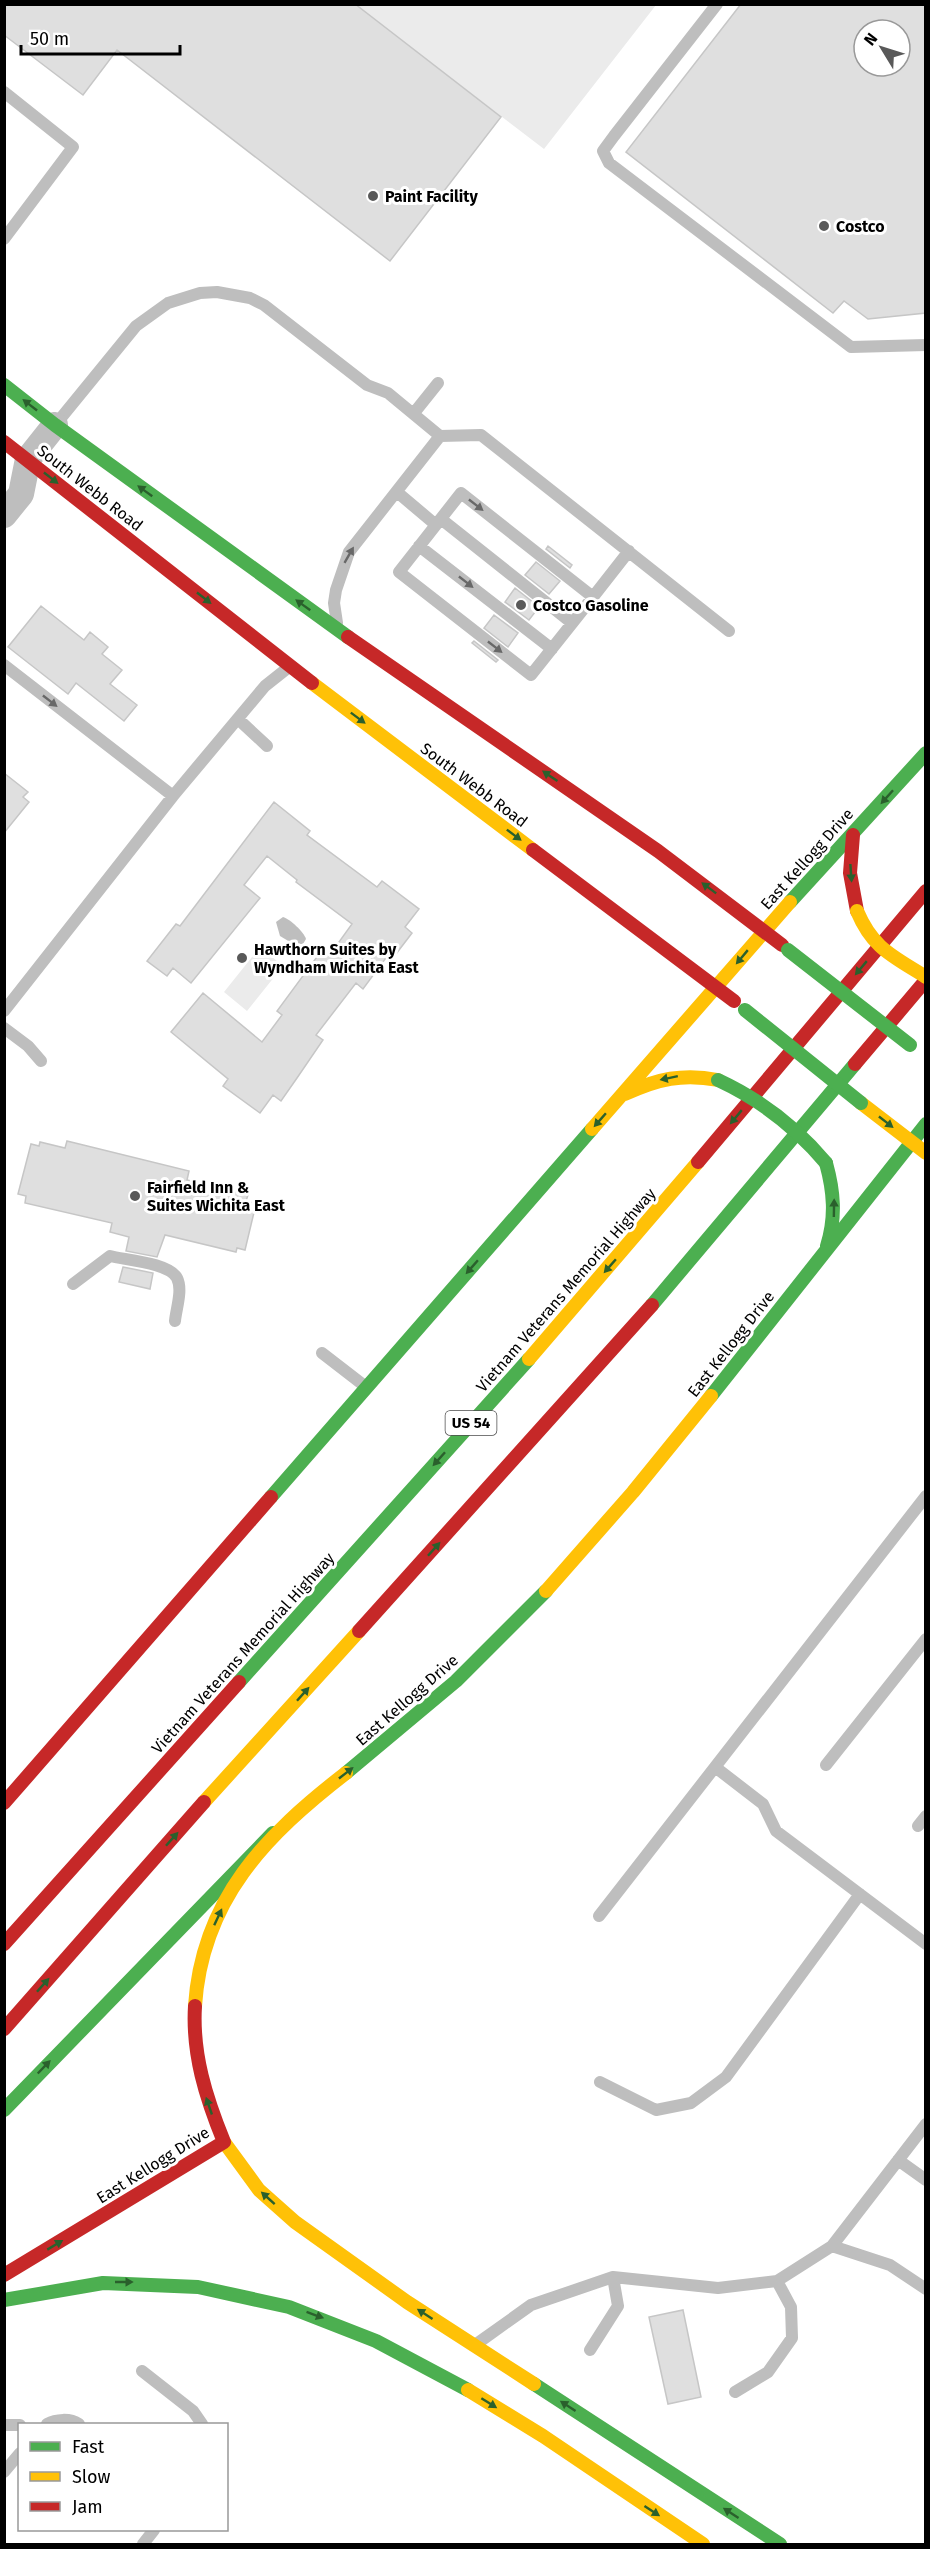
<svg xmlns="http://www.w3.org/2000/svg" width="930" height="2549" font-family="'Fira Sans',sans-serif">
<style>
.green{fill:#ebebeb}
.water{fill:#bebebe}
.building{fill:#dfdfdf;stroke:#c6c6c6;stroke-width:1.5;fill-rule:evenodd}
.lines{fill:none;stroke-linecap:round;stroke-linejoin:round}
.lane{stroke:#bebebe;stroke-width:12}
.street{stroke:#bebebe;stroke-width:26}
.fast{stroke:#4caf50;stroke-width:14}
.slow{stroke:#ffc107;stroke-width:14}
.jam{stroke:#c62828;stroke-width:14}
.fast-bridge{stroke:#4caf50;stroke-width:14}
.slow-bridge{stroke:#ffc107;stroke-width:14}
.oneway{fill:#2a602c}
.oneway2{fill:#686868}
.poi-dot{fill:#595959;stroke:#fff;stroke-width:2}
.labels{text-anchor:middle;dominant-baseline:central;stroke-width:6;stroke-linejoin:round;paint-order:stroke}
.shield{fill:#fff;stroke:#4c4c4c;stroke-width:1.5}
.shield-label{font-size:15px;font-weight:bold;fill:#000}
.poi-label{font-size:16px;font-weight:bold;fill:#000;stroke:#fff;text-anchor:start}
.street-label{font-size:16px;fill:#000;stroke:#fff}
</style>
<rect width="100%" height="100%" fill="#fff"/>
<path class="green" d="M 355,5 L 656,5 L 544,149 Z
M 260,947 L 283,966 L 247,1011 L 224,992 Z"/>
<path class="water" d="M 283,917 C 290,919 304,932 306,939 L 303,944 L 295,945 L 280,936 L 276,922 Z"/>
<path class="building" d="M 4,4 L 355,4 L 501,117 L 390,261 L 117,50 L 83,95 L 4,35 Z
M 741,4 L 926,4 L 926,313 L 868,319 L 844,301 L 833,313 L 626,152 ZM 864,30 L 900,30 L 900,66 L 864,66 Z
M 548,546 L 572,565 L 570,568 L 546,549 Z
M 536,562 L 560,581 L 549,594 L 525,575 Z
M 515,588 L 539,607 L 529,620 L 505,602 Z
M 41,606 L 84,640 L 90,632 L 108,647 L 102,654 L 122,670 L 110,684 L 137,705 L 124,721 L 76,683 L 68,694 L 8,647 Z
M 494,615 L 518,633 L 508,647 L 484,628 Z
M 474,641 L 498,660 L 496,662 L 472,643 Z
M 4,773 L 28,792 L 23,797 L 29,802 L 4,833 Z
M 274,802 L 310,831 L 307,835 L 377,887 L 382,881 L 419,909 L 405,927 L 412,933 L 396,954 L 391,951 L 363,989 L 356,983 L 316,1035 L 323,1040 L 297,1078 L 281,1101 L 273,1095 L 260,1113 L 223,1086 L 228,1079 L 171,1032 L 203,993 L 262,1042 L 282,1015 L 277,1011 L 322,950 L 329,956 L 352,924 L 296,882 L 297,880 L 267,856 L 244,885 L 260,898 L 191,983 L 173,968 L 167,976 L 147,961 L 176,924 L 180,926 Z
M 67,1141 L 189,1171 L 187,1180 L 248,1195 L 246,1201 L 256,1204 L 245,1250 L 237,1248 L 236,1252 L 165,1235 L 157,1257 L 126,1251 L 129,1237 L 110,1232 L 112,1223 L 25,1203 L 26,1196 L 18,1194 L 31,1144 L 39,1146 L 40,1142 L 65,1148 Z
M 123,1267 L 153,1273 L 150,1289 L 119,1282 Z
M 683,2310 L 701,2397 L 668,2404 L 649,2317 Z"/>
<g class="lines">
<path class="lane" d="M 717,4 L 614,136 L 603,151 L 609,163 L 851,347 L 926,345
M 4,92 L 73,147 L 4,239
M 414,413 L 438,383
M 56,424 L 136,326 L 168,303 L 200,293 L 217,292 L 250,298 L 264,305 L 367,385 L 388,393 L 440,436 L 481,435 L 729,631
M 397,492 L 436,525
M 441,519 L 572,623
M 419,546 L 552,649
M 593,597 L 531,675 L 399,572 L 461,493 L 593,597 L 629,551
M 337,623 L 334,603 L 336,590 L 349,552 L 440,436
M 4,665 L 173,796
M 238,719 L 267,746
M 4,1011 L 173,796 L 265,686 L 289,667
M 4,1028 L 28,1046 L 41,1061
M 73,1284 L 110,1256 C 126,1260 169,1263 177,1278 C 183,1290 176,1309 175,1321
M 322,1353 L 366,1387
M 826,1765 L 926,1639
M 715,1767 L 763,1804 L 776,1831 L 926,1944
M 918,1826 L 926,1816
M 599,1916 L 926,1496
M 600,2082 L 656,2110 L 691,2103 L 726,2077 L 860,1894
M 898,2160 L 926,2180
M 832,2246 L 890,2265 L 926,2289
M 475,2345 L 531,2305 L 613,2277 L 718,2288 L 777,2281 L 832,2246 L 926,2124
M 590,2350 L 618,2306 L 613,2277
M 142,2371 L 193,2411 L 202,2424
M 735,2392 L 768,2372 L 792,2338 L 791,2307 L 777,2281
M 47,2424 C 56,2419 70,2418 79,2424
M 4,2425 L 20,2425
M 4,2472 L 20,2453
M 143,2544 L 154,2530"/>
<path class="street" d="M 4,515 L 21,494 L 28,459 L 55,425"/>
<path class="fast" d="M 4,385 L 55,425 L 348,637
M 790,902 L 926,753
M 826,1163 C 834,1192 836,1217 827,1246
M 652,1305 L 855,1064
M 711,1396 L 926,1124
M 271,1497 L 592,1129
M 239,1682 L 529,1359
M 346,1773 L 456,1681 L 546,1591
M 4,2110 L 273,1833
M 4,2300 L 103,2283 L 198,2287 L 289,2307 L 376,2341 L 468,2390
M 534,2384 L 780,2544"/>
<path class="slow" d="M 312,683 L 533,850
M 625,1094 C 657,1079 683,1073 718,1080
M 861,1103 L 926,1153
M 592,1129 L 790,902
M 529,1359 L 698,1162
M 546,1591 L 633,1492 L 711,1396
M 204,1802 L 359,1631
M 195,2006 C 202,1899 266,1835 346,1773
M 224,2142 L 259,2190 L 295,2222 L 407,2302 L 534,2384
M 468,2390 L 543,2436 L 703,2544"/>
<path class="jam" d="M 4,442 L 312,683
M 348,637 L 658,851 L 782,945
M 853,835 L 850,873 L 857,911
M 533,850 L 734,1001
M 855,1064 L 926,980
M 698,1162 L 926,891
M 359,1631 L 652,1305
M 4,1803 L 271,1497
M 4,1944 L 239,1682
M 4,2029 L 204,1802
M 4,2275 L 224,2142 C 206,2098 192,2054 195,2006"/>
<path class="fast-bridge" d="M 788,950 L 910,1045
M 745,1010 L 861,1103
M 718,1080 C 761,1100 796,1127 826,1163"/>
<path class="slow-bridge" d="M 857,911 C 873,949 893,956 926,977"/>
</g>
<defs><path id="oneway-solid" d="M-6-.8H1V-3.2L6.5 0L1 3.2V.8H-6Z" transform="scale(1.5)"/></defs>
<g class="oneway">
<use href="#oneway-solid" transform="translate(30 405) rotate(-142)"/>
<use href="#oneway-solid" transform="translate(51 478) rotate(38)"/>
<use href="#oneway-solid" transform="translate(145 491) rotate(-144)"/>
<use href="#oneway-solid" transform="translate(204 598) rotate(38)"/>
<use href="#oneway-solid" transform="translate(303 605) rotate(-144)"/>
<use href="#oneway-solid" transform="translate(358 718) rotate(37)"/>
<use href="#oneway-solid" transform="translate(550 776) rotate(-146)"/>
<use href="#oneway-solid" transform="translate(887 797) rotate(132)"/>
<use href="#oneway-solid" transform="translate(514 835) rotate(37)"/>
<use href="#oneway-solid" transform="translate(851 873) rotate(86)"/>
<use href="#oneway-solid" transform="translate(709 888) rotate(-143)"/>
<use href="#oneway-solid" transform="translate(742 957) rotate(130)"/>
<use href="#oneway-solid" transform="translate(861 968) rotate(130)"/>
<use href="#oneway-solid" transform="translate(669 1078) rotate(168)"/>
<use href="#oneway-solid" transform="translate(736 1117) rotate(130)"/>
<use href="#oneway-solid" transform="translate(600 1120) rotate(131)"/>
<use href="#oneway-solid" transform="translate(886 1122) rotate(38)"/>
<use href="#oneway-solid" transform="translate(834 1208) rotate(-89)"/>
<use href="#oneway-solid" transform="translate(610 1266) rotate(131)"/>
<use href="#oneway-solid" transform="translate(472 1267) rotate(131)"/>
<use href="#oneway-solid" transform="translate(439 1459) rotate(132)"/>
<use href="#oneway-solid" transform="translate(434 1549) rotate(-48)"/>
<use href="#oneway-solid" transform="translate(303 1694) rotate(-48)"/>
<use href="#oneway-solid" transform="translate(346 1773) rotate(-38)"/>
<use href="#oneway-solid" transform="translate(172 1839) rotate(-48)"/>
<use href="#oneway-solid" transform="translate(218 1917) rotate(-65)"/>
<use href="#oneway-solid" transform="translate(43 1985) rotate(-48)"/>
<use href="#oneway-solid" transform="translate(44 2067) rotate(-46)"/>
<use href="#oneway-solid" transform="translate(209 2106) rotate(-109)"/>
<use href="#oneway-solid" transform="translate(268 2198) rotate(-138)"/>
<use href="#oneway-solid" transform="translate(55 2245) rotate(-31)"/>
<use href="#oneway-solid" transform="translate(124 2282)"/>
<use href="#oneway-solid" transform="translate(425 2314) rotate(-147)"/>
<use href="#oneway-solid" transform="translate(315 2315) rotate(20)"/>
<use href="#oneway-solid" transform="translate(489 2403) rotate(32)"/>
<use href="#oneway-solid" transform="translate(568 2406) rotate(-147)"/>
<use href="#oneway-solid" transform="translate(652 2511) rotate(33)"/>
<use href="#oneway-solid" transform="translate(731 2513) rotate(-147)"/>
</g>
<g class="oneway2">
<use href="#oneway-solid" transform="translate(476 505) rotate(38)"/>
<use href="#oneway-solid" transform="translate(349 555) rotate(-60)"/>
<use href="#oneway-solid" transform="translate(466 582) rotate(38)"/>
<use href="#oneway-solid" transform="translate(495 647) rotate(38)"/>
<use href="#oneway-solid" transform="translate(50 701) rotate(38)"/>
</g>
<g class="poi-dot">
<circle cx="373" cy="196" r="6"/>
<circle cx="824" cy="226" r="6"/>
<circle cx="521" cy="605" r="6"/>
<circle cx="242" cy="958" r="6"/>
<circle cx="135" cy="1196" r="6"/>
</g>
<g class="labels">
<rect class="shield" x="445.5" y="1411" width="51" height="24" rx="4.5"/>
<g class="shield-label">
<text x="471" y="1423">US 54</text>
</g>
<g class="poi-label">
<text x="385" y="196">Paint Facility</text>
<text x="836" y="226">Costco</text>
<text x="533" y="605">Costco Gasoline</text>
<text x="254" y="949">Hawthorn Suites by<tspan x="254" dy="18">Wyndham Wichita East</tspan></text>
<text x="147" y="1187">Fairfield Inn &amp;<tspan x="147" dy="18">Suites Wichita East</tspan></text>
</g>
<g class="street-label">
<text transform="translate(90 488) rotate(38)">South Webb Road</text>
<text transform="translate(474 785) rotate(37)">South Webb Road</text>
<text transform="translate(807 859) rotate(-48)">East Kellogg Drive</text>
<text transform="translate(566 1290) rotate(-49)">Vietnam Veterans Memorial Highway</text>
<text transform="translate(731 1344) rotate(-52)">East Kellogg Drive</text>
<text transform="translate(243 1653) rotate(-48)">Vietnam Veterans Memorial Highway</text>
<text transform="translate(407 1700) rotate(-41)">East Kellogg Drive</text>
<text transform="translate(153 2165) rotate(-32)">East Kellogg Drive</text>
</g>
</g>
<rect width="930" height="2549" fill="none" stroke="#000000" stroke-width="12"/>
<rect x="18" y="2423" width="210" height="108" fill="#ffffff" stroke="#999999" stroke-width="1.5"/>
<rect x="30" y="2442" width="30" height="9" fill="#4caf50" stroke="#999999" stroke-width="1.5"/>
<text x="72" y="2453" font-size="18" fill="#000000">Fast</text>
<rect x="30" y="2472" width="30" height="9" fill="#ffc107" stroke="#999999" stroke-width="1.5"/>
<text x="72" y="2483" font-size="18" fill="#000000">Slow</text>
<rect x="30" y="2502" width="30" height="9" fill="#c62828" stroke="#999999" stroke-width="1.5"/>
<text x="72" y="2513" font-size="18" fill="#000000">Jam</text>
<g transform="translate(882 48) rotate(308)"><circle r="28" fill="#ffffff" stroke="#999999" stroke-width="1.5"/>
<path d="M0-4.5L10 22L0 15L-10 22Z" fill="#595959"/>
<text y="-9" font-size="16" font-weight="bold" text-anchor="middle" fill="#000000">N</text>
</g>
<path d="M21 45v9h159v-9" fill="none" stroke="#000000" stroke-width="3"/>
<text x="30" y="45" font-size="18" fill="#000000" stroke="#ffffff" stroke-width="4.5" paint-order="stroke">50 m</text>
</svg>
